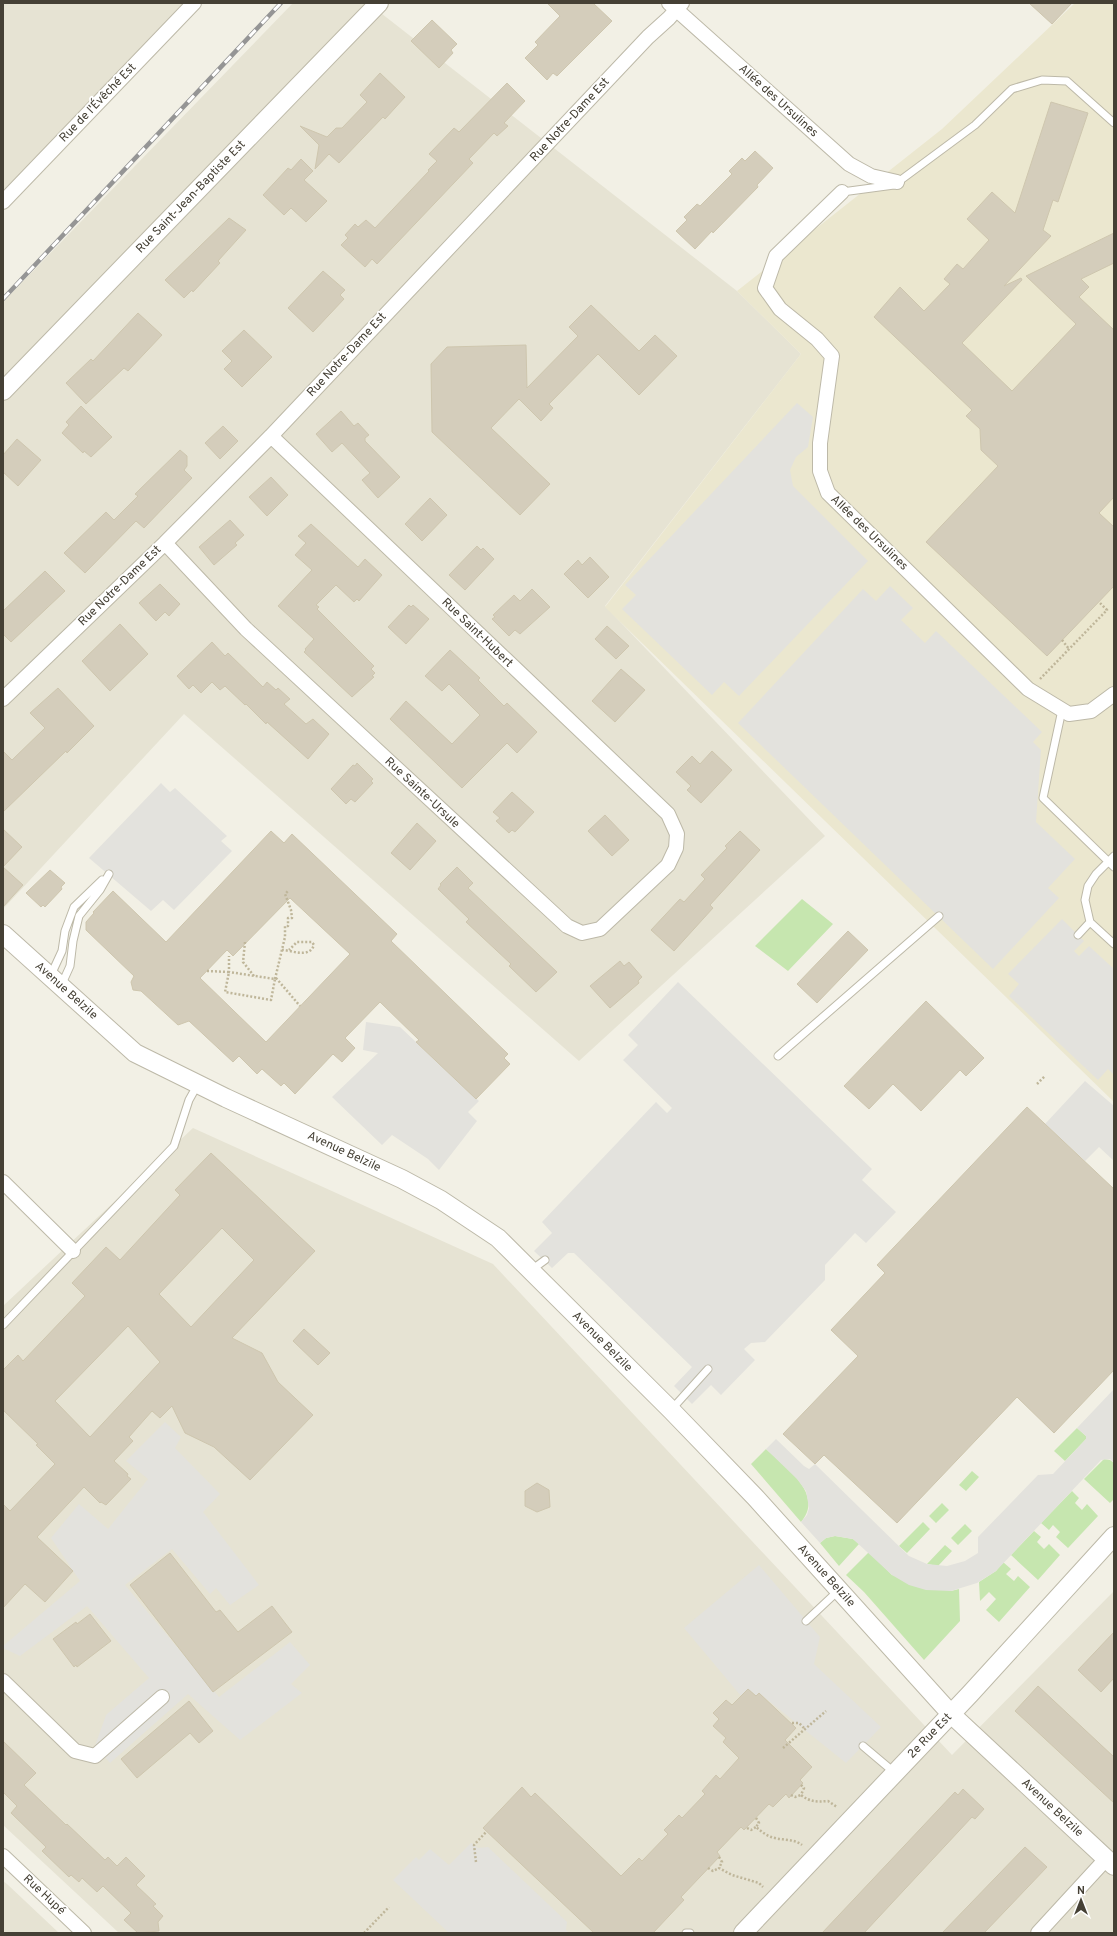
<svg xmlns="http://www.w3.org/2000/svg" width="1117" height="1936" font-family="Overpass,sans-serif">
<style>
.residential{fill:#e6e3d3}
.education{fill:#ebe7cf}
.green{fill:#c6e6af}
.parking{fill:#e3e2dd}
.building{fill:#d4cdbb;stroke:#cec6ae;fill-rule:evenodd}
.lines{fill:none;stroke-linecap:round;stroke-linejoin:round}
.service-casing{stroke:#bdb9a8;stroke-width:9}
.minor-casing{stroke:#bdb9a8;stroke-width:16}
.tertiary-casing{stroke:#bdb9a8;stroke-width:20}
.path{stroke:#bfb69a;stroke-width:2.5;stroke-dasharray:2 2;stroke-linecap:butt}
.service{stroke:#fff;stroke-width:7}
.minor{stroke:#fff;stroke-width:14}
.tertiary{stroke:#fff;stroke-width:18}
.rail-casing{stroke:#959595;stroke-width:4.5}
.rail{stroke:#fff;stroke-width:3;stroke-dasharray:9;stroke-linecap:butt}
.labels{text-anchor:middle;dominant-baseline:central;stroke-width:3.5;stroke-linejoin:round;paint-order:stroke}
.street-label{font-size:12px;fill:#454035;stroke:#fff}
</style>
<rect width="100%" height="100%" fill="#f2f0e5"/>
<path class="residential" d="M 3,3 L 200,3 L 3,206 Z
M 293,3 L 368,3 L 737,291 L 801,354 L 605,606 L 825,836 L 579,1061 L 184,714 L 3,909 L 3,302 Z
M 193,1128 L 493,1264 L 952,1755 L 1114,1591 L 1114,1933 L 119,1933 L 3,1825 L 3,1306 Z
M 3,1881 L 7,1884 L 59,1933 L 3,1933 Z"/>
<path class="education" d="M 1075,3 L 1114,3 L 1114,1102 L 605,607 L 801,354 L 737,291 L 942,129 Z"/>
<path class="green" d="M 802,899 L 833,924 L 788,971 L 755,946 Z
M 1077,1428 L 1086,1436 L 1086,1439 L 1065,1461 L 1054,1451 Z
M 766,1449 C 785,1467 825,1494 801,1522 L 751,1464 Z
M 1104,1459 L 1110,1460 L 1114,1463 L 1114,1499 L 1110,1503 L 1084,1479 Z
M 972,1471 L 979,1477 L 966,1491 L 959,1485 Z
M 1072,1491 L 1079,1498 L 1075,1503 L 1082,1510 L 1087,1504 L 1098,1516 L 1068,1548 L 1056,1537 L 1060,1532 L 1053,1525 L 1049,1530 L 1041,1523 Z
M 942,1503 L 949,1510 L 936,1523 L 929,1516 Z
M 923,1522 L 930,1529 L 907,1553 L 899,1546 Z
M 965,1524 L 972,1531 L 958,1545 L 951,1538 Z
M 1034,1531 L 1041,1537 L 1037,1542 L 1044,1549 L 1049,1544 L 1060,1555 L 1038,1580 L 1011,1555 Z
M 835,1536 L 853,1539 L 859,1544 L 839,1566 L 820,1543 L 826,1538 Z
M 945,1545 L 952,1551 L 938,1566 L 927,1564 Z
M 869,1552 L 892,1575 L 951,1591 L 959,1589 L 960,1621 L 924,1660 L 864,1592 L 846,1575 Z
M 1003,1562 L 1011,1569 L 1006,1574 L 1014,1581 L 1018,1576 L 1030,1587 L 999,1622 L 986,1610 L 996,1599 L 989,1592 L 980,1601 L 979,1582 L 996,1571 Z"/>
<path class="parking" d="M 797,403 L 813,417 L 808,447 L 796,457 L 790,470 L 793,486 L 868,561 L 739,696 L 724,682 L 712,695 L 622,609 L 636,595 L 625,585 Z
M 890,586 L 913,608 L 901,620 L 925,643 L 936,631 L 1042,732 L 1033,742 L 1041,750 L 1036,822 L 1075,859 L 1048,888 L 1059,898 L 993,969 L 738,723 L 863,589 L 876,601 Z
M 161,783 L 170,792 L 175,788 L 227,836 L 221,841 L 232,851 L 174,910 L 163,900 L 151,911 L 89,858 Z
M 1062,919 L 1084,941 L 1074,951 L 1079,956 L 1089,946 L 1114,969 L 1114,1075 L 1108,1069 L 1098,1080 L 1009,996 L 1019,984 L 1008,974 Z
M 678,982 L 872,1169 L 862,1180 L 896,1212 L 866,1243 L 855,1233 L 825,1265 L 825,1280 L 765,1342 L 751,1343 L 744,1349 L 755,1360 L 721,1395 L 711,1385 L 692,1404 L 674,1386 L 692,1367 L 574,1253 L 568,1253 L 552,1268 L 534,1251 L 552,1233 L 542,1222 L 656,1102 L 667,1113 L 672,1108 L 623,1060 L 638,1045 L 628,1035 Z
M 366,1022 L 400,1027 L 479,1101 L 468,1112 L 477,1121 L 439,1170 L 428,1159 L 392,1135 L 382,1145 L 332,1097 L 378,1053 L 363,1050 Z
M 1085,1081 L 1114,1106 L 1114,1161 L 1099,1147 L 1085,1161 L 1045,1124 Z
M 1114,1389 L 1114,1463 L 1110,1459 L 1101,1460 L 996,1571 L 977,1583 L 951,1591 L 926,1590 L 909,1585 L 892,1575 L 853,1539 L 835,1536 L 826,1538 L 820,1543 L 801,1522 L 807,1515 L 809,1508 L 806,1491 L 797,1479 L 766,1449 L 776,1439 L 804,1466 L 809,1469 L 815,1464 L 909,1556 L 927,1564 L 947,1566 L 965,1561 L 978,1553 L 978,1537 L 1038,1475 L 1053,1474 L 1086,1439 L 1086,1436 L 1077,1428 Z
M 165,1422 L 181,1437 L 175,1448 L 220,1494 L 203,1512 L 259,1585 L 230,1605 L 216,1588 L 210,1594 L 172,1549 L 125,1585 L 219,1697 L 290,1642 L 310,1665 L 291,1684 L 302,1693 L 240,1740 L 188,1694 L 110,1763 L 95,1746 L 106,1715 L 149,1678 L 87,1606 L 20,1656 L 3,1648 L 3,1646 L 80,1581 L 51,1538 L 79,1504 L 108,1529 L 148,1479 L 126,1461 Z
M 759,1565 L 820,1637 L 814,1664 L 881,1727 L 846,1763 L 759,1693 L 756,1696 L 748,1689 L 741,1696 L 684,1628 Z
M 471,1843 L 478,1848 L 488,1847 L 567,1922 L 566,1930 L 569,1933 L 449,1933 L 393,1880 L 416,1857 L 419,1860 L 430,1849 L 449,1865 Z"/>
<path class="building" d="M 547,3 L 593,3 L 612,21 L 557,76 L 553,73 L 547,80 L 525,58 L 538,45 L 535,42 L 560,16 Z
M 1029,3 L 1072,3 L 1052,24 Z
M 432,20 L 457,44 L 451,50 L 453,53 L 439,68 L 411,41 Z
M 380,73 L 405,97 L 385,119 L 383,117 L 339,163 L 329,154 L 315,169 L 319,145 L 300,126 L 327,137 L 336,128 L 342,128 L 367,102 L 360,95 Z
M 507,83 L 525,101 L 504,123 L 508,126 L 497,136 L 494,133 L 469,159 L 473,163 L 377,264 L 372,259 L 365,267 L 341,245 L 348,238 L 345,235 L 355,224 L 358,227 L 366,220 L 375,228 L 429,171 L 428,170 L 437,161 L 429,154 L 454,128 L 459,132 Z
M 1051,102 L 1088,113 L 1058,202 L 1053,200 L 1043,230 L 1051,236 L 1004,286 L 1021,278 L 1022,280 L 962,343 L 1012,391 L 1076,324 L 1026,276 L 1114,233 L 1114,263 L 1081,279 L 1089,287 L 1079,297 L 1114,330 L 1114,497 L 1099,513 L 1114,527 L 1114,586 L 1047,656 L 926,542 L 998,466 L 981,450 L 980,429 L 966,416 L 972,410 L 874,317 L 900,287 L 924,311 L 950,284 L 944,279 L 957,264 L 963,269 L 989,240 L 967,219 L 992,192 L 1015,213 Z
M 755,151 L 773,168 L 757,185 L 758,187 L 713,233 L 712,231 L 695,249 L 676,231 L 687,220 L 684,217 L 697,204 L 700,206 L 732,174 L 729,171 L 742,158 L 745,161 Z
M 301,159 L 313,171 L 304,180 L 327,201 L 306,222 L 291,208 L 284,215 L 263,195 L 288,168 L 291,170 Z
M 229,218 L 246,230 L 218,261 L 220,263 L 193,292 L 192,290 L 184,298 L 165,280 Z
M 323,271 L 345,290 L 340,295 L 344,299 L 313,332 L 288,308 Z
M 591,305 L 639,351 L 655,335 L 677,356 L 639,395 L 598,354 L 549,404 L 553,408 L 541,421 L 519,399 L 491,428 L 550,484 L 520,515 L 432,432 L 431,364 L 447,347 L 526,345 L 527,388 L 578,336 L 569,327 Z
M 138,313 L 162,335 L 128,371 L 124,368 L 86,404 L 66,383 L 91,359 L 93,361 Z
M 244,330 L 272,357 L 242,387 L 224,369 L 232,361 L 222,351 Z
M 81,406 L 112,437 L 91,457 L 84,451 L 83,453 L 62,433 L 69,425 L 66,422 Z
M 341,411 L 354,426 L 358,423 L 369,435 L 365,438 L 365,441 L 400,477 L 378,498 L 362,480 L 370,473 L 342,443 L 332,452 L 316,434 Z
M 223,426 L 238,441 L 220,459 L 205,443 Z
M 17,439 L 41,460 L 18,486 L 3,472 L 3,455 Z
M 180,450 L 187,456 L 187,466 L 184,470 L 192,478 L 144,528 L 136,521 L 85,573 L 64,553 L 106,512 L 114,520 L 138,496 L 135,494 Z
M 271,477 L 288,495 L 267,516 L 249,497 Z
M 430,498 L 447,515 L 422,541 L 405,524 Z
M 230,520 L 244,535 L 235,543 L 237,545 L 214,565 L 199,547 Z
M 311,524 L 358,567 L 365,559 L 382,575 L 359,601 L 357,599 L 354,602 L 336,585 L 316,605 L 319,607 L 317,609 L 374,666 L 371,669 L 375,673 L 372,676 L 374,677 L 352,697 L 304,652 L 306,650 L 305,649 L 314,639 L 278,606 L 312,570 L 295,555 L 306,543 L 298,536 Z
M 477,546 L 481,550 L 483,548 L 494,559 L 465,590 L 449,575 Z
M 590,557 L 609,577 L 588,598 L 564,574 L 578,560 L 582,565 Z
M 45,571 L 65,591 L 11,642 L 3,634 L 3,611 Z
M 160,584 L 180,604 L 169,616 L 165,612 L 156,621 L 139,603 Z
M 532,589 L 550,607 L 520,634 L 515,630 L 509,636 L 492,619 L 495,617 L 493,615 L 514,595 L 520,601 Z
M 409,605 L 411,607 L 413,605 L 429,619 L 406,644 L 388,627 Z
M 120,624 L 148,654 L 110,691 L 82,661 Z
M 607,626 L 629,646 L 616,659 L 595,639 Z
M 212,642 L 225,656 L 228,653 L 263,687 L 267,682 L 276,690 L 278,688 L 290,699 L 284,704 L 306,724 L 313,719 L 329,734 L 308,759 L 267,722 L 266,724 L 246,704 L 245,705 L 225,686 L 220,690 L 212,682 L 201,693 L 193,685 L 189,689 L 177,676 Z
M 450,650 L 480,678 L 478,680 L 504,706 L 507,703 L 537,732 L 517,753 L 507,743 L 462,788 L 390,719 L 406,701 L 452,744 L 480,715 L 449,684 L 442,691 L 425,676 Z
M 621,669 L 645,690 L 615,722 L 592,701 Z
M 58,688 L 94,726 L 67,753 L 66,751 L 3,812 L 3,751 L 12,760 L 45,728 L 30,713 Z
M 712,751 L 732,770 L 701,803 L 687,790 L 691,786 L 676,772 L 692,756 L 700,764 Z
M 357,763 L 373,779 L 371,781 L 373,783 L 355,802 L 351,799 L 346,804 L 331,789 L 353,765 L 355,766 Z
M 512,792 L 534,812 L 515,832 L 512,830 L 509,833 L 496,821 L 500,818 L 493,812 Z
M 605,815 L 629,840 L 612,856 L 588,831 Z
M 417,823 L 436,841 L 410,870 L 391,853 Z
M 3,829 L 22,847 L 3,867 L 23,885 L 3,907 Z
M 271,831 L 284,843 L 292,834 L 397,934 L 391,941 L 508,1054 L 504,1058 L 510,1064 L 476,1099 L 416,1042 L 419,1040 L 380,1002 L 345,1038 L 355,1048 L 342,1062 L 333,1054 L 295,1094 L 284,1083 L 281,1086 L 262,1069 L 257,1074 L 239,1056 L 233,1062 L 189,1021 L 178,1025 L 141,991 L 133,990 L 131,982 L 134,976 L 86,930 L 86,922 L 94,913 L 93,912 L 113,891 L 166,942 ZM 290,898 L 350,954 L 266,1042 L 200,978 L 227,950 L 233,956 Z
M 740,831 L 760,850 L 710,905 L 713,908 L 674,951 L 651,930 L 680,899 L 684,902 L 705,879 L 701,875 L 727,848 L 725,846 Z
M 457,867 L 473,883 L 468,888 L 557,972 L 536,992 L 509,966 L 511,964 L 466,922 L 469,919 L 438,889 L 441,885 L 440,884 Z
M 50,870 L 65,883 L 61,887 L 62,889 L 45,907 L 43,905 L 41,907 L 26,893 Z
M 848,931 L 868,950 L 817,1003 L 797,984 Z
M 620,961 L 624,966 L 629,962 L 642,977 L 638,981 L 639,983 L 610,1008 L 590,986 Z
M 926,1001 L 984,1058 L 966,1076 L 960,1070 L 921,1111 L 893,1084 L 869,1109 L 844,1086 Z
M 1027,1107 L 1114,1189 L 1114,1370 L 1054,1433 L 1017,1397 L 897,1523 L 824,1455 L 815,1464 L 783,1434 L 858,1356 L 831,1330 L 885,1273 L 877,1265 Z
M 211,1153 L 315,1251 L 232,1338 L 262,1353 L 278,1382 L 313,1415 L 250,1480 L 214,1447 L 185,1433 L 172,1406 L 160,1418 L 152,1411 L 129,1437 L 133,1441 L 114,1461 L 128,1474 L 127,1476 L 131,1479 L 106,1505 L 101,1502 L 100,1503 L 84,1487 L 37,1537 L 73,1571 L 45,1602 L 25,1584 L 3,1608 L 3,1504 L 10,1511 L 55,1464 L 36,1445 L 38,1444 L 3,1410 L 3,1370 L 18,1355 L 23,1361 L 85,1296 L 72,1283 L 106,1247 L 120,1260 L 180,1195 L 175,1190 ZM 222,1228 L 254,1260 L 191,1327 L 159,1294 ZM 128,1326 L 160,1362 L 90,1437 L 55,1401 Z
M 304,1329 L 330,1353 L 318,1365 L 293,1341 Z
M 537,1483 L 549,1490 L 550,1507 L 537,1512 L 525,1506 L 525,1491 Z
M 170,1553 L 216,1612 L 220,1610 L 238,1632 L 272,1606 L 292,1632 L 213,1692 L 130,1585 Z
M 90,1614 L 111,1641 L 77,1667 L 76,1665 L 74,1667 L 53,1639 L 76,1622 L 77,1624 Z
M 1114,1632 L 1114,1678 L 1101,1692 L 1078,1670 Z
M 1038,1686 L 1114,1757 L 1114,1803 L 1015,1711 Z
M 748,1689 L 756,1696 L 759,1693 L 796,1728 L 785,1740 L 812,1767 L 800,1780 L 803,1783 L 789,1798 L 786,1794 L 773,1807 L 769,1804 L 744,1830 L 741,1827 L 717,1852 L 720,1856 L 681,1897 L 684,1900 L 653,1933 L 594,1933 L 483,1828 L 522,1787 L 531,1797 L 535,1793 L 621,1876 L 639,1858 L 642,1861 L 668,1834 L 664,1830 L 679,1815 L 682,1818 L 705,1794 L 702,1791 L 716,1775 L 720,1779 L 739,1758 L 723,1742 L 726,1738 L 713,1726 L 719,1719 L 713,1713 L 726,1700 L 732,1705 Z
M 189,1701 L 213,1731 L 199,1743 L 190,1733 L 137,1778 L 121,1759 Z
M 3,1741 L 36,1773 L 24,1785 L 66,1825 L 67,1824 L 105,1860 L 108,1857 L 117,1866 L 126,1857 L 145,1876 L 136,1885 L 156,1904 L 153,1906 L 163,1916 L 158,1922 L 159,1931 L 138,1933 L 124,1920 L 131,1913 L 103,1886 L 97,1892 L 82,1878 L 79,1882 L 71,1875 L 69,1877 L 42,1851 L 46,1847 L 11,1813 L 17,1806 L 3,1792 Z
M 963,1789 L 984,1809 L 975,1819 L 972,1817 L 864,1933 L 822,1933 L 955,1792 L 958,1795 Z
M 1025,1847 L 1047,1867 L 1007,1909 L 984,1933 L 942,1933 Z"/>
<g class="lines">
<defs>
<path id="service" d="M 842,192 L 894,185 L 975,125 L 1012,89 L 1042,80 L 1067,81 L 1114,123
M 1062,710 L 1043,798 L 1114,867
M 1114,856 L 1096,874 L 1088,886 L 1085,900 L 1090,922 L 1114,944
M 1078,935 L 1090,922
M 50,977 L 62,951 L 65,931 L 74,907 L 102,880
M 61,986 L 70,966 L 73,941 L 79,916 L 100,890 L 109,874
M 778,1056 L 939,916
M 530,1271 L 545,1260
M 3,1325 L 174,1146 L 189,1100 L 198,1084
M 671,1410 L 708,1369
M 806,1621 L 839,1590
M 863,1746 L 895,1773
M 686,1933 L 690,1933"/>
<path id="minor" d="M 669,3 L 849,164 L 871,176 L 897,182
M 842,192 L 776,256 L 765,288 L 780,309 L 817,339 L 832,356 L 820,443 L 820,471 L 828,493 L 1028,689 L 1069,714 L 1091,711 L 1114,694
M 3,202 L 194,3
M 165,543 L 246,629 L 567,926 L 582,933 L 600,929 L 668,865 L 676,848 L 677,834 L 668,814 L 271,436
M 3,699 L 165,543 L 271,436 L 648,37 L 669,18 L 682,3
M 3,1182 L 73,1251
M 3,1681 L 75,1751 L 95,1756 L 162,1697
M 3,1856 L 84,1933
M 1038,1933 L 1106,1859"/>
<path id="tertiary" d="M 3,391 L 379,3
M 3,934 L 135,1053 L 226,1098 L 402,1179 L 441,1200 L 498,1238 L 671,1410 L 755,1497 L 951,1714 L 1114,1866
M 743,1933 L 970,1694 L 1114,1536"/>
</defs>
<use href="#service" class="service-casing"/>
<use href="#minor" class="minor-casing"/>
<use href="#tertiary" class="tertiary-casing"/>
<path class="path" d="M 1062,640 L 1069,649
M 1040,679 L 1107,610 L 1099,602
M 245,942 L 243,962 L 254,976
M 282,950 C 292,950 309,959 314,945 L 312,942 L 297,942 L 289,950
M 207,971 L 229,972 L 225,992 L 271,1000 L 275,979 L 229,972 L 229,956
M 276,978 L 300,1006
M 275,979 L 285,937 L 285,926 L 288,926 L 288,918 L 292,918 L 291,910 L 285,894 L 288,891
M 1037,1084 L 1045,1076
M 792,1723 L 799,1723 L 804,1728
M 783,1748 L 826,1711
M 801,1785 L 804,1788 L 801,1795 C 810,1802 817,1802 828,1801 L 837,1807
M 791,1795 L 795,1797 L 801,1795
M 756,1818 L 759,1823 L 756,1827 C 760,1830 764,1834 769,1836 C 779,1841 794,1838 802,1845
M 747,1828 L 751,1830 L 756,1827
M 719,1857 L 722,1862 L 719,1868 L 732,1875 L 759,1883 L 763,1887
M 476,1862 L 474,1845 L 486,1832
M 708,1868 L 713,1871 L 719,1868
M 364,1933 L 389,1907"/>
<use href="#service" class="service"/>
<use href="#minor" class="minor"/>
<use href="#tertiary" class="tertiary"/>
<defs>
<path id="rail" d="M 3,299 L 281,3"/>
</defs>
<use href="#rail" class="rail-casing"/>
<use href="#rail" class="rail"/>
</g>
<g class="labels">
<g class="street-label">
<text transform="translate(778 101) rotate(42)">Allée des Ursulines</text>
<text transform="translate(98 103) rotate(-46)">Rue de l'Évêché Est</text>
<text transform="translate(570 120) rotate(-47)">Rue Notre-Dame Est</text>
<text transform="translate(191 197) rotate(-46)">Rue Saint-Jean-Baptiste Est</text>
<text transform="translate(347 355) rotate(-47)">Rue Notre-Dame Est</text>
<text transform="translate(869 533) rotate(44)">Allée des Ursulines</text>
<text transform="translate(120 586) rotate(-44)">Rue Notre-Dame Est</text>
<text transform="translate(477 633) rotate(44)">Rue Saint-Hubert</text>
<text transform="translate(422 793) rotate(43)">Rue Sainte-Ursule</text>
<text transform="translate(66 991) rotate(42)">Avenue Belzile</text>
<text transform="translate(344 1152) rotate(25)">Avenue Belzile</text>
<text transform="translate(602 1342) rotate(45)">Avenue Belzile</text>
<text transform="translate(826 1576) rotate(48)">Avenue Belzile</text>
<text transform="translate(930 1736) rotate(-46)">2e Rue Est</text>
<text transform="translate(1052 1808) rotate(43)">Avenue Belzile</text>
<text transform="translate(44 1895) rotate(43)">Rue Hupé</text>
</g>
</g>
<rect width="1117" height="1936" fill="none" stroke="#454035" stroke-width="8"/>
<g transform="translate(1081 1900)" stroke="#ffffff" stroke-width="3" paint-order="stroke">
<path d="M0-3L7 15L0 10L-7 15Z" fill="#454035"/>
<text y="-6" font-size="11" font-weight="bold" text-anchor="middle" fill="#454035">N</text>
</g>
</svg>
